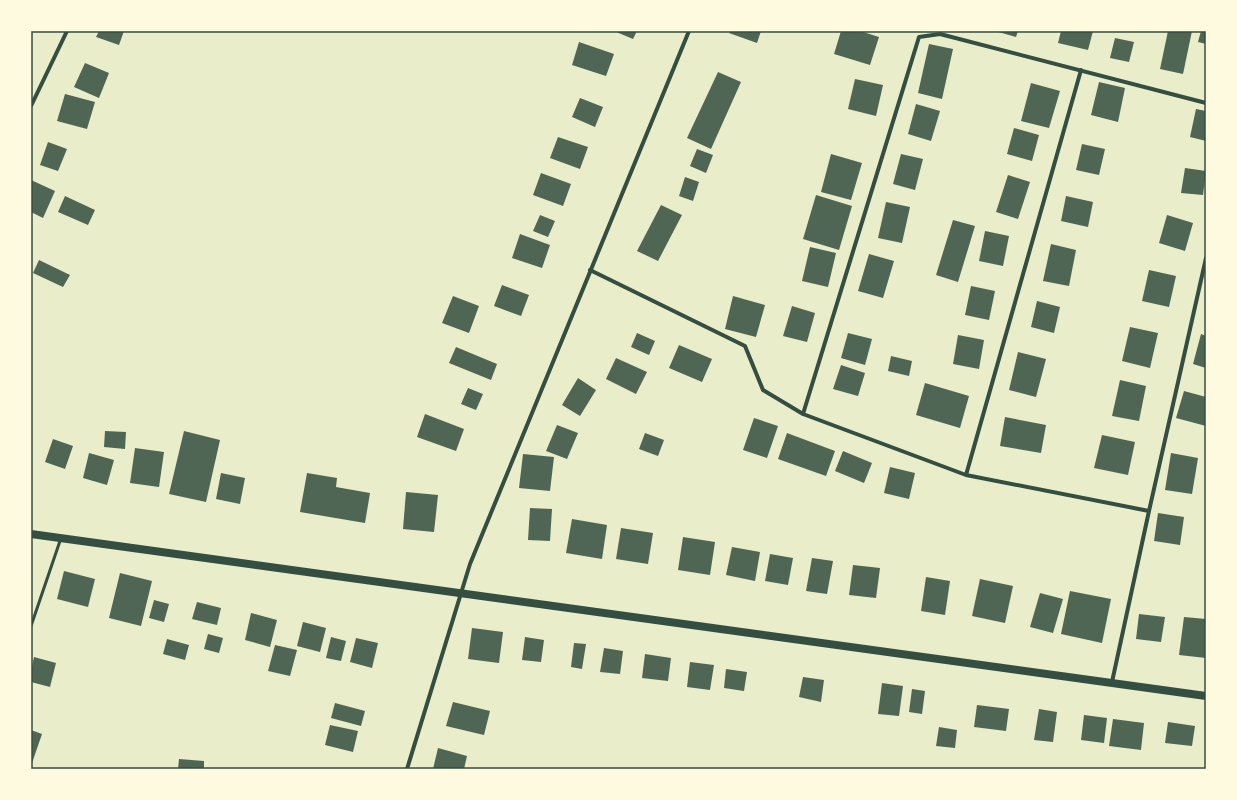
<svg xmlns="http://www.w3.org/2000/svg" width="1237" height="800" font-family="'Nunito Sans',sans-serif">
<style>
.building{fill:#4f6655}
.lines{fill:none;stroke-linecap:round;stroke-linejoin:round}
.service{stroke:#344e41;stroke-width:3}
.minor{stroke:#344e41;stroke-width:4}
.secondary{stroke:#344e41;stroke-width:8}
.neatline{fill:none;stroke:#344e41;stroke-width:1.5}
</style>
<rect width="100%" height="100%" fill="#e9edc9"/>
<path class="building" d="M 99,31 L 124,31 L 119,45 L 96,37 Z
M 614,31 L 637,31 L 633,39 Z
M 730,31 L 761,31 L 757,43 L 729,33 Z
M 841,31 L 860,31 L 879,37 L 870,65 L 834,54 Z
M 995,31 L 1018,31 L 1016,37 Z
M 1061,31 L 1093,31 L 1088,50 L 1058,43 Z
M 1168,31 L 1192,31 L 1183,74 L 1160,69 Z
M 1201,31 L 1206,31 L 1206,44 L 1198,42 Z
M 1115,38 L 1134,42 L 1129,62 L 1110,58 Z
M 579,42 L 614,54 L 606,76 L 572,65 Z
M 929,44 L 953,49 L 942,99 L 918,93 Z
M 85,63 L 109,73 L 99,98 L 74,87 Z
M 718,72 L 741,82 L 711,149 L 687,138 Z
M 855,79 L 883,85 L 876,116 L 848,109 Z
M 1099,82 L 1125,88 L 1118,122 L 1091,115 Z
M 1031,83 L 1060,91 L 1049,128 L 1021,121 Z
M 65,94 L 95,102 L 87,129 L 57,121 Z
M 580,98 L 603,107 L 595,127 L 572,117 Z
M 916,104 L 940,111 L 931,141 L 908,134 Z
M 1196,109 L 1206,111 L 1206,141 L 1190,137 Z
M 1014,128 L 1039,135 L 1032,161 L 1007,154 Z
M 558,137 L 588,147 L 580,169 L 550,158 Z
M 48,142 L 67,149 L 58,171 L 40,165 Z
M 1082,144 L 1105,149 L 1099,175 L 1076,170 Z
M 697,149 L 713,155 L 706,173 L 690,166 Z
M 831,154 L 862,163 L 851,200 L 821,192 Z
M 901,154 L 923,159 L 915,190 L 893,184 Z
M 1185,168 L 1206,171 L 1203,195 L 1181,193 Z
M 541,173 L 571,184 L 563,206 L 533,195 Z
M 1008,175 L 1030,182 L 1018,219 L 996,212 Z
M 685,177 L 699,182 L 693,201 L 679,196 Z
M 31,180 L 55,191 L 43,218 L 31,212 Z
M 816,195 L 852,206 L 839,250 L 803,239 Z
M 65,196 L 95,210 L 88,225 L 58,212 Z
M 1066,196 L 1093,202 L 1088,227 L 1061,221 Z
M 886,202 L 910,207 L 902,243 L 878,238 Z
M 661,205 L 682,215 L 658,261 L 637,251 Z
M 540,215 L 555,221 L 548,237 L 533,231 Z
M 1167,215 L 1193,223 L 1185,251 L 1159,243 Z
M 953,220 L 975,226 L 958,282 L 936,275 Z
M 985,231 L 1009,236 L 1003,266 L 979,261 Z
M 520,234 L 550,245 L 542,268 L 512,258 Z
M 1051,244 L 1076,250 L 1069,286 L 1043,281 Z
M 810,247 L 836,253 L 828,287 L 802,281 Z
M 869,254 L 894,261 L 883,298 L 858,291 Z
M 39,260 L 70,275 L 63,287 L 33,273 Z
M 1149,270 L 1176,276 L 1169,307 L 1142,301 Z
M 502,285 L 529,295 L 521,316 L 494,306 Z
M 971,286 L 995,291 L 989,320 L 965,315 Z
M 453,296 L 479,306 L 469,333 L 442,323 Z
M 733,296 L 765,305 L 756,337 L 725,329 Z
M 1037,301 L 1060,307 L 1054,333 L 1031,327 Z
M 792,306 L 815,313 L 807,342 L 783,336 Z
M 1130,327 L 1158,333 L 1150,368 L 1122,361 Z
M 637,333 L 655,341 L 649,355 L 631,347 Z
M 848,333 L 872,339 L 865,365 L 841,358 Z
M 1201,334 L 1206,336 L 1206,368 L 1193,364 Z
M 958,335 L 984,340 L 979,369 L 953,364 Z
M 679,345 L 712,359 L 702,382 L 669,368 Z
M 456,347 L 497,364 L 491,380 L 449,363 Z
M 1018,352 L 1046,359 L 1036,397 L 1009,390 Z
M 891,356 L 912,361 L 909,376 L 888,371 Z
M 616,358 L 647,372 L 636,394 L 606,379 Z
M 841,365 L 865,373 L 858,396 L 833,389 Z
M 578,378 L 596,390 L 580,416 L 562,405 Z
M 1120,380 L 1146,386 L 1139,421 L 1112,416 Z
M 925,383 L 969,396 L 960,428 L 916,415 Z
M 468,388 L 483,394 L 476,410 L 461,404 Z
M 1184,391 L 1206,397 L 1206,426 L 1176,418 Z
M 425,414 L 464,429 L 456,451 L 417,437 Z
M 1005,417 L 1046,425 L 1041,453 L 1000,446 Z
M 754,418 L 778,426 L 767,458 L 743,450 Z
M 557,425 L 578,433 L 567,459 L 546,451 Z
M 105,431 L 126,432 L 125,449 L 104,447 Z
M 184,431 L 220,440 L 206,502 L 169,494 Z
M 645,433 L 664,440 L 658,456 L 639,449 Z
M 787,433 L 835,451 L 826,476 L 778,459 Z
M 1102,435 L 1135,442 L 1128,475 L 1094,468 Z
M 53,439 L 73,446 L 65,469 L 45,462 Z
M 135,448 L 164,452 L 159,487 L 130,483 Z
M 843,451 L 872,463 L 864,483 L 835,471 Z
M 89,453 L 114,460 L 107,485 L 83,478 Z
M 1171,453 L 1198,458 L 1192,494 L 1165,490 Z
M 523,454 L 554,457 L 550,491 L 519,488 Z
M 890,467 L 915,473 L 909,499 L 884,493 Z
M 221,473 L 245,478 L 240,504 L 216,499 Z
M 307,473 L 337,478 L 336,487 L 370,493 L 365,523 L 300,512 Z
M 406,492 L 438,495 L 434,532 L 403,529 Z
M 530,508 L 552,509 L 550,541 L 528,540 Z
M 1158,513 L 1184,517 L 1180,545 L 1154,541 Z
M 572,519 L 607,525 L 602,559 L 566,553 Z
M 621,528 L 653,533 L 648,564 L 616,559 Z
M 683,537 L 715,542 L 710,575 L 678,570 Z
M 732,547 L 760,552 L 755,581 L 726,575 Z
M 770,554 L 793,558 L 788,585 L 765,581 Z
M 812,558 L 833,561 L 827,594 L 806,591 Z
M 853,565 L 880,568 L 876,598 L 849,595 Z
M 64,571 L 95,579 L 88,607 L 57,599 Z
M 120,573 L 152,581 L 141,626 L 109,618 Z
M 926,577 L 950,581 L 945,615 L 921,611 Z
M 980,579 L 1013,586 L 1005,623 L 972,616 Z
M 1070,591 L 1111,599 L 1102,643 L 1061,634 Z
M 1040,593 L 1063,599 L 1053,633 L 1030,627 Z
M 154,600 L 169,604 L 164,622 L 149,618 Z
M 197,602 L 221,608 L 217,625 L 192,619 Z
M 251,613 L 277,620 L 270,647 L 245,640 Z
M 1139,614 L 1165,617 L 1161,642 L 1136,639 Z
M 1184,617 L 1206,619 L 1206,658 L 1179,655 Z
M 303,622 L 326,628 L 320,652 L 297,646 Z
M 472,628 L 503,632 L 499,663 L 468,659 Z
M 208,634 L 223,638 L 219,653 L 204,649 Z
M 331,637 L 346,641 L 341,661 L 326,658 Z
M 525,637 L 544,640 L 541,662 L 522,660 Z
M 356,638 L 378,643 L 372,668 L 350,662 Z
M 167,639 L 189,645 L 185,660 L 163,654 Z
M 574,643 L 586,644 L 582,669 L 571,667 Z
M 275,645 L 297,650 L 290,676 L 268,671 Z
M 604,648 L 623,651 L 620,674 L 600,672 Z
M 645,654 L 671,658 L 668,681 L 642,678 Z
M 34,657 L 56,663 L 50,687 L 31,682 L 31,671 Z
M 690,662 L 714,665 L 710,690 L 687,687 Z
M 726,669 L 747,672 L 744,691 L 724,688 Z
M 803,677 L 824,680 L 821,702 L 799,697 Z
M 882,683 L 903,686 L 899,716 L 878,714 Z
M 912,689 L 925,691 L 922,714 L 909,712 Z
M 453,702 L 490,711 L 484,735 L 446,726 Z
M 335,703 L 365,711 L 361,726 L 331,718 Z
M 977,705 L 1009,709 L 1006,731 L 974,727 Z
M 1039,709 L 1057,712 L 1053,742 L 1034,740 Z
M 1084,715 L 1107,718 L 1104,743 L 1081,740 Z
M 1113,719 L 1144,723 L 1141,750 L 1109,746 Z
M 1168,722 L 1195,726 L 1192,746 L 1165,743 Z
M 330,725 L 358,731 L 353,752 L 325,745 Z
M 939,727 L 957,730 L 955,748 L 936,746 Z
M 31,730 L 42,734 L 31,766 Z
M 438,748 L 467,756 L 464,769 L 433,769 Z
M 179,759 L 204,761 L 204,769 L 178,769 Z"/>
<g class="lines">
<path class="service" d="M 31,626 L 61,538"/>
<path class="minor" d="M 31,106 L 67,31
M 590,270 L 745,346 L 763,390 L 803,414 L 966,475 L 1149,511
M 803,414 L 919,37 L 940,34 L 1206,103
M 966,475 L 1081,70
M 1112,682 L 1149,511 L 1206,258
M 407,769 L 470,564 L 689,31"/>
<path class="secondary" d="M 31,534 L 1206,696"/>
</g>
<rect width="1237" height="800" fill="none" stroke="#fefae0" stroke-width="64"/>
<rect x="32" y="32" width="1173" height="736" class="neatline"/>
</svg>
